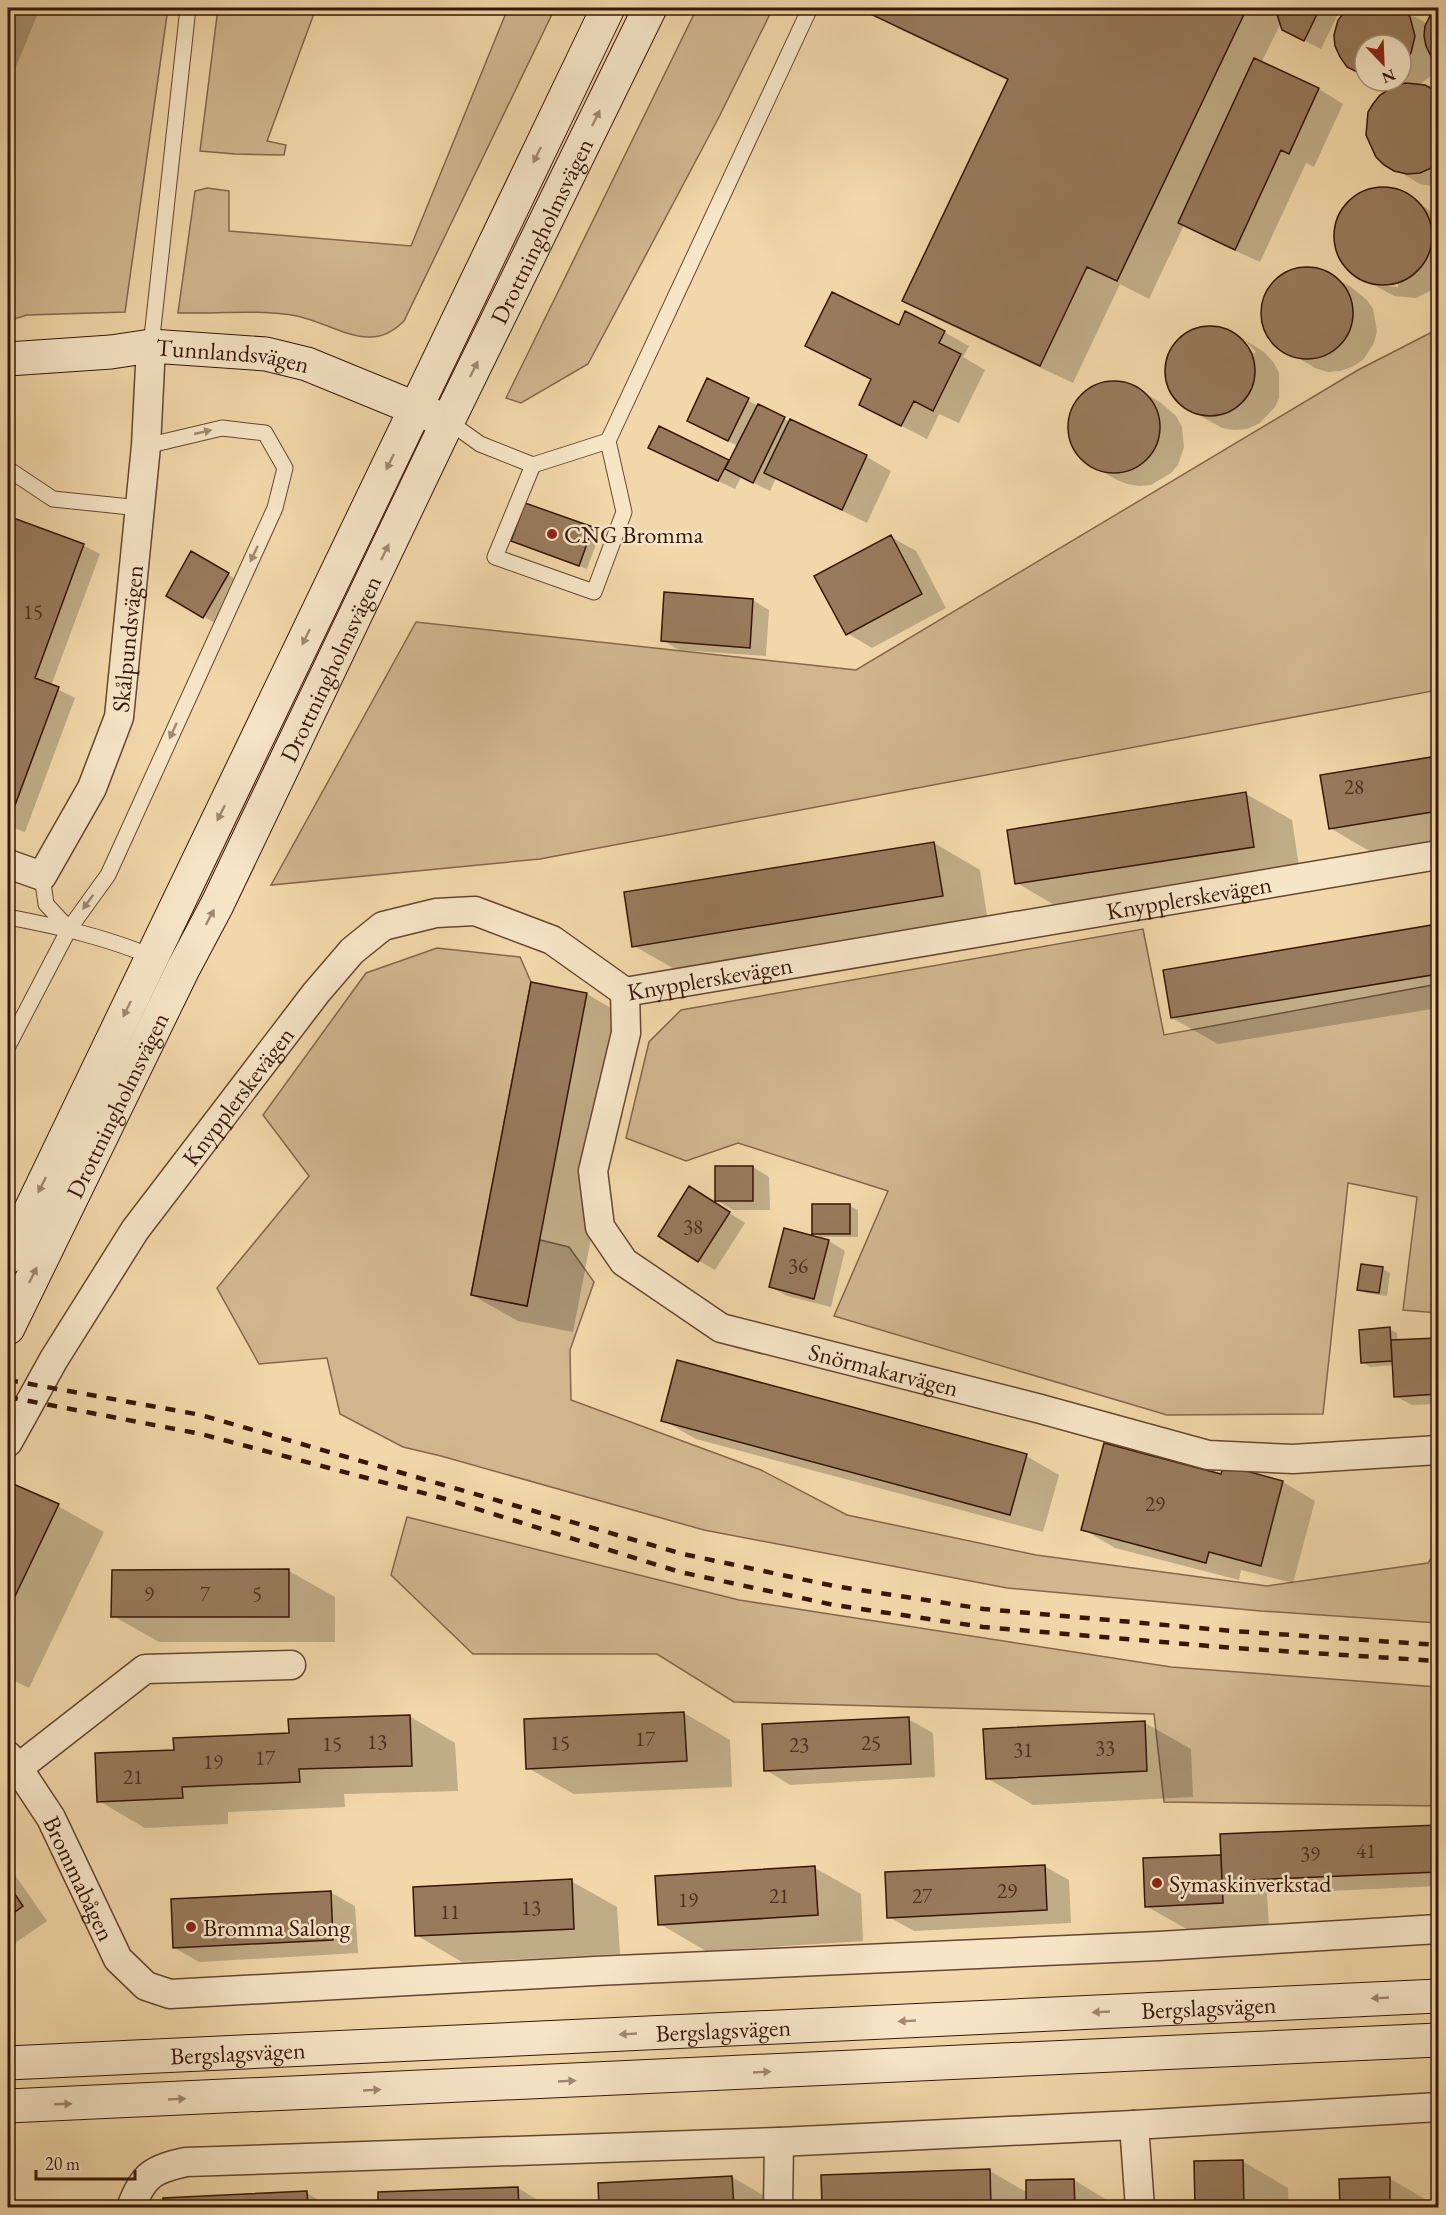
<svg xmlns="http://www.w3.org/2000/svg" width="1446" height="2215" font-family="'EB Garamond',serif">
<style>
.green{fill:#d1b68e;stroke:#84664b;stroke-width:1.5}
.shadow{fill:#0003}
.building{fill:#987a5c;stroke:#371608;stroke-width:1.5}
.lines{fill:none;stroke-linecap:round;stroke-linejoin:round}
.lane-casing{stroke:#664630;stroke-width:17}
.street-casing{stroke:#664630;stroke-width:31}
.secondary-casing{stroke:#371608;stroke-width:35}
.lane{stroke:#f6e5c7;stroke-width:15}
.street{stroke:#f6e5c7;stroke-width:28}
.secondary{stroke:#f6e5c7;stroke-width:33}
.rail{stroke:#371608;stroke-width:4.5;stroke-dasharray:10 10;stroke-linecap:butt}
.oneway{fill:#a08871}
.poi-dot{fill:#8f2418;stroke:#f6e5c7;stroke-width:2}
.labels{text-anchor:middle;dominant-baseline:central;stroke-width:5;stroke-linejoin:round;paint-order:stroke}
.number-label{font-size:21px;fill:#4f2f1d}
.street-label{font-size:24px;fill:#371608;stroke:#f6e5c7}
.poi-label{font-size:24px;fill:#371608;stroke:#f6e5c7;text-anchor:start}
</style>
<rect width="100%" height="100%" fill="#f1d7a9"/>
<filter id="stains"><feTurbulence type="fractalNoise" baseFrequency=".00333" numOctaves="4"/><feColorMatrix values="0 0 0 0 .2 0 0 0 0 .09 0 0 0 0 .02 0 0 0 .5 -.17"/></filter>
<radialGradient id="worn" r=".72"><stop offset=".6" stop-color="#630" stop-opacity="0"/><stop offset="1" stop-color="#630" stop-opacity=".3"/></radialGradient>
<path class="green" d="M 8,8 L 168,8 L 125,312 L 27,315 L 8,321 Z
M 218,8 L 316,8 L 267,141 L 286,145 L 284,155 L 235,154 L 200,151 Z
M 508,8 L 555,8 L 404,321 C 394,331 383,338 368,337 C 344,336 321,321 297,316 C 259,309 217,314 178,313 L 195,191 L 207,188 L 229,191 L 229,231 L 411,246 Z
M 697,8 L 773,8 L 719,117 L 588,364 L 521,403 L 506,398 Z
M 1438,329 L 1438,690 L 540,859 L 271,885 L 416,622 L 856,670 L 1358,370 Z
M 1143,929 L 1164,1035 L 1438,984 L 1438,1313 L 1403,1310 L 1417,1197 L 1348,1183 L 1323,1414 L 1167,1415 L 834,1316 L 888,1191 L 738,1143 L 686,1161 L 626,1138 L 649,1042 L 681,1010 Z
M 437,948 L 520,957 L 531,982 L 471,1295 L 527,1306 L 540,1240 L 569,1247 L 594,1282 L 570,1350 L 571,1400 L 761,1470 L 847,1515 L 1036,1555 L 1267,1586 L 1428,1563 L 1438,1548 L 1438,1623 L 1261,1611 L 1007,1588 L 704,1530 L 441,1456 L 403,1447 L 340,1414 L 327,1358 L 259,1364 L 217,1288 L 309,1176 L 263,1115 L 366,973 Z
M 407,1517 L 739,1600 L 1171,1667 L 1438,1687 L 1438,1806 L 1164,1802 L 1154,1714 L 734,1702 L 657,1654 L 473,1654 L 391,1575 Z"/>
<path class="shadow" d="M 8,8 L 40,8 L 8,86 Z
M 867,8 L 1341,8 L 1321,49 L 1283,29 L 1281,23 L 1261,63 L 1319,89 L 1343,104 L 1314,167 L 1306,163 L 1260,262 L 1205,237 L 1184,225 L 1149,299 L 1120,284 L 1073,383 L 937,319 L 904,300 L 1009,81 L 899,29 L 866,10 Z
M 1351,8 L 1398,8 L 1428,24 L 1431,17 L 1438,10 L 1438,60 L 1431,76 L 1419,85 L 1438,94 L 1438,187 L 1420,184 L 1395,169 L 1377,156 L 1371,145 L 1367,124 L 1391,90 L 1375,81 L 1401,81 L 1401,45 L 1365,45 L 1365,75 L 1345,12 Z
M 1391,190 L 1407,196 L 1438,216 L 1438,287 L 1416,298 L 1394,296 L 1374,285 L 1398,287 L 1398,284 L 1371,283 L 1349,269 L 1341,259 L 1336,236 L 1338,223 L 1343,210 L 1350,202 L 1369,191 Z
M 1305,268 L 1325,272 L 1351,287 L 1367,300 L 1373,309 L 1377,331 L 1374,343 L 1363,360 L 1352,367 L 1340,371 L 1328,372 L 1315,368 L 1274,343 L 1263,321 L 1265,299 L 1278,279 L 1295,270 Z
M 899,327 L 944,332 L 969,346 L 963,357 L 985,370 L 959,423 L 939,414 L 927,439 L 861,405 L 872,380 L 807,346 Z
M 1217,327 L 1230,331 L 1245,340 L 1241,340 L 1254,354 L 1256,352 L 1245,340 L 1264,352 L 1274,363 L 1279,373 L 1279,398 L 1275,407 L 1260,423 L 1247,429 L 1234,430 L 1222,428 L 1185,407 L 1173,394 L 1167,380 L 1168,357 L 1175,345 L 1194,330 Z
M 708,380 L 790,422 L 867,457 L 891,471 L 867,523 L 776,478 L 770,491 L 741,477 L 735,489 L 667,457 L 659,428 L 731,463 L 738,446 L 689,421 Z
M 1111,383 L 1123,384 L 1134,387 L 1160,402 L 1176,416 L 1182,427 L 1184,447 L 1178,465 L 1171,473 L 1151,485 L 1139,486 L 1127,484 L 1117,480 L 1091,465 L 1082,458 L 1074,446 L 1070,424 L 1072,413 L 1083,395 L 1099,386 Z
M 8,517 L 83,545 L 100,554 L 51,686 L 75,698 L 25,832 L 8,826 Z
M 593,528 L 600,533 L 587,569 L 513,541 Z
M 891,537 L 916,551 L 946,608 L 872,648 L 847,633 Z
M 192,553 L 244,584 L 220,626 L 168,596 Z
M 666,594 L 753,600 L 769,610 L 766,656 L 679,650 L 662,640 Z
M 1438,757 L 1438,845 L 1376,855 L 1330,828 L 1322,776 Z
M 1246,794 L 1292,820 L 1300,873 L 1063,910 L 1017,883 Z
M 934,843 L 980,870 L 988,922 L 680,972 L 634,946 Z
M 1438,926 L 1438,1008 L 1218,1044 L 1172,1018 L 1165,971 Z
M 587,994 L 633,1021 L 573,1332 L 518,1321 L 472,1295 Z
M 753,1167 L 769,1177 L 770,1210 L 733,1210 L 716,1200 Z
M 706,1198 L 745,1223 L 715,1270 L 699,1261 Z
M 813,1205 L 850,1206 L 858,1210 L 858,1237 L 821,1237 L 813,1233 Z
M 829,1241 L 845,1251 L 831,1307 L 787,1296 L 771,1287 Z
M 1383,1269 L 1390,1273 L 1387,1296 L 1366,1293 L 1359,1289 Z
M 1389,1329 L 1397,1333 L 1398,1341 L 1438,1340 L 1438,1404 L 1412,1405 L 1395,1396 L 1394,1365 L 1370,1367 L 1363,1362 Z
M 663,1420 L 1026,1456 L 1059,1475 L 1043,1532 L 696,1439 Z
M 1225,1467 L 1283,1482 L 1315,1501 L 1293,1583 L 1241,1570 L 1239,1580 L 1115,1548 L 1083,1529 L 1222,1476 Z
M 11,1485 L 58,1506 L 104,1532 L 29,1688 L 8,1678 L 8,1493 Z
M 289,1571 L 335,1597 L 335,1642 L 159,1642 L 113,1616 Z
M 684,1713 L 730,1740 L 732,1787 L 574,1794 L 528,1768 Z
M 409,1716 L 455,1743 L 458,1791 L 344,1794 L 345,1807 L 228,1812 L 228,1824 L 145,1828 L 99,1801 L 175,1751 Z
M 908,1719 L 933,1733 L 935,1777 L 790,1785 L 766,1770 Z
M 1145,1723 L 1191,1749 L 1193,1797 L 1033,1805 L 987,1778 Z
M 1438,1827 L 1438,1886 L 1267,1894 L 1269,1928 L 1192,1932 L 1146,1906 L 1223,1858 L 1222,1836 Z
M 8,1865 L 47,1921 L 8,1948 Z
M 1044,1866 L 1069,1880 L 1071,1923 L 914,1931 L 889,1917 Z
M 815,1868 L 861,1894 L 863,1941 L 706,1951 L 660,1924 Z
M 571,1881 L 617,1907 L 620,1954 L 462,1962 L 416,1935 Z
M 330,1892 L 355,1906 L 358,1953 L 199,1962 L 175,1948 Z
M 1242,2161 L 1288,2188 L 1289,2208 L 1197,2208 Z
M 990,2171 L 1028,2193 L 1074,2180 L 1120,2208 L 824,2208 Z
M 732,2177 L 778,2204 L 778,2208 L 601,2208 Z
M 1389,2178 L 1435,2205 L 1435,2208 L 1341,2208 Z
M 518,2188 L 551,2208 L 380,2208 Z
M 307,2193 L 332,2208 L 165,2208 Z"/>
<path class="building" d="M 866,8 L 1247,8 L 1117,281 L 1087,267 L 1040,366 L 902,301 L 1008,79 L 864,11 Z
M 1275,8 L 1320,8 L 1304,41 L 1282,30 Z
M 1348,8 L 1402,8 L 1410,17 L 1415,36 L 1411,53 L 1401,67 L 1401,45 L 1365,45 L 1365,76 L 1347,67 L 1340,57 L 1335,46 L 1334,35 L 1338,20 Z
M 1438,8 L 1438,63 L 1431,56 L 1426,46 L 1424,36 L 1425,26 L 1430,16 Z
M 1254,58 L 1319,88 L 1289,154 L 1281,150 L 1235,250 L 1178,223 Z
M 1406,83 L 1425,85 L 1438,92 L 1438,165 L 1420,173 L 1407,174 L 1394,171 L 1384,165 L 1376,157 L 1366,135 L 1368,112 L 1373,104 L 1380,95 L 1396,85 Z
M1334 236a49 49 0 1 1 98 0a49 49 0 1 1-98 0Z
M1261 313a46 46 0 1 1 92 0a46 46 0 1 1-92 0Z
M 832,292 L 899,325 L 905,311 L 945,331 L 939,343 L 961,354 L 933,411 L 914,401 L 901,426 L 859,405 L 871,379 L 805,346 Z
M1165 371a45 45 0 1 1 90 0a45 45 0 1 1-90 0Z
M 707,378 L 749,398 L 728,441 L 687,421 Z
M1068 427a46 46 0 1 1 92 0a46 46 0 1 1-92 0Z
M 758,404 L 785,417 L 753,483 L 725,469 Z
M 790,419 L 867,455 L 842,510 L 764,473 Z
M 659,426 L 729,460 L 718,481 L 648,448 Z
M 525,503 L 593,527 L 579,566 L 511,541 Z
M 8,516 L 84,544 L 35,678 L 59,687 L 8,824 Z
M 891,535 L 922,594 L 846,635 L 814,576 Z
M 191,551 L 229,573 L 203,618 L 166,596 Z
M 664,592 L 753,599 L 750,648 L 661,641 Z
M 1438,756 L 1438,811 L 1329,829 L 1320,775 Z
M 1246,792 L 1254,847 L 1015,884 L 1007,830 Z
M 934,842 L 943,896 L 632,947 L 624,892 Z
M 1438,924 L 1438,974 L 1171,1018 L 1163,970 Z
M 531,982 L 587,993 L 527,1306 L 471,1295 Z
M 715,1166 L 753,1166 L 753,1201 L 715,1201 Z
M 689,1186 L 730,1212 L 698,1262 L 658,1236 Z
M 812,1204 L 850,1204 L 850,1234 L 812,1234 Z
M 784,1228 L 829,1240 L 814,1299 L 769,1287 Z
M 1361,1264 L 1383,1267 L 1379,1293 L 1357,1290 Z
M 1390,1327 L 1392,1361 L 1361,1363 L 1359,1330 Z
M 1437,1338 L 1438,1394 L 1394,1397 L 1391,1340 Z
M 677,1360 L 1027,1454 L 1010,1515 L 661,1421 Z
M 1104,1443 L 1221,1474 L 1224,1465 L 1283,1481 L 1261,1566 L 1209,1552 L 1206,1563 L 1081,1530 Z
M 11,1483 L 59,1504 L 8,1611 L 8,1490 Z
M 289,1569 L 289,1617 L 111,1617 L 112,1570 Z
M 684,1712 L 687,1761 L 526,1769 L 524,1719 Z
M 410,1715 L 412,1766 L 299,1769 L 300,1782 L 182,1787 L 183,1798 L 97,1802 L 95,1753 L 174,1750 L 173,1738 L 289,1733 L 288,1719 Z
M 909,1717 L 911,1764 L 764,1771 L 762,1724 Z
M 1145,1721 L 1147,1771 L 986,1779 L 983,1729 Z
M 1438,1825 L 1438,1872 L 1222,1881 L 1220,1834 Z
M 1221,1855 L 1223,1903 L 1145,1907 L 1143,1858 Z
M 1045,1865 L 1047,1910 L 887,1918 L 885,1872 Z
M 815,1866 L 818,1915 L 658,1925 L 655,1876 Z
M 572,1879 L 574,1929 L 415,1936 L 413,1887 Z
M 8,1884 L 23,1906 L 8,1917 Z
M 331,1891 L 333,1940 L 173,1948 L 171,1899 Z
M 1243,2160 L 1244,2208 L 1195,2208 L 1194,2161 Z
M 990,2169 L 991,2208 L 822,2208 L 821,2175 Z
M 732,2176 L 734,2208 L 599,2208 L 598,2183 Z
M 1390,2177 L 1390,2208 L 1340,2208 L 1339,2179 Z
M 1074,2179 L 1075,2208 L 1026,2208 L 1026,2180 Z
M 518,2187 L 519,2208 L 378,2208 L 378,2192 Z
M 307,2191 L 308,2208 L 163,2208 L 163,2198 Z"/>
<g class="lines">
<defs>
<path id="lane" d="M 151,346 L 188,8
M 448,421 L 480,444 L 533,465 L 608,441 L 810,8
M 533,465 L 495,557 L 594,592 L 624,512 L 608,441
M 8,469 L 53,499 L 140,508
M 42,876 L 46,904 L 69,929
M 8,917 C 60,927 106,937 155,958
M 8,1046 L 69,929 L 108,875 L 275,508 L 285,468 L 265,433 L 222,428 L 146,446"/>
<g id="street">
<path id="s1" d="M 8,864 L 42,876 L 92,788 L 119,717 L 146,446 L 151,346"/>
<path id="s2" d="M 625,992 L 626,1033 L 593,1171 L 600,1227 L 624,1262 L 721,1328 L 1037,1408 L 1208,1455 L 1293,1459 L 1438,1450"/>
<path id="s3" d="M 8,1442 L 54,1359 L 135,1230 L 316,993 L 352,951 L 383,926 L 436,913 L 475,911 L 552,940 L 625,992 L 1438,855"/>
<path id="s4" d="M 8,1756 L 18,1768 L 51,1818 L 118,1959 L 146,1986 L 170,1994 L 595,1971 L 1159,1946 L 1438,1929"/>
<path d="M 18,1768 L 145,1669 L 291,1665"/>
<path d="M 1134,2125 L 1140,2208"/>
<path d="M 131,2208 C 143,2174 154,2169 186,2162 L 779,2142 L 1134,2125 L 1438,2107"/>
<path d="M 778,2208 L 779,2142"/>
</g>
<g id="secondary">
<path id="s5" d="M 8,359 L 111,352 L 151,346 L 266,354 L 307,364 L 434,416"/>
<path d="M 8,1257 L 608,8"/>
<path id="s6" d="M 8,1328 L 183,969 L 217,905 L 448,421 L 650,8"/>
<path id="s7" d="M 8,2063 L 1438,1996"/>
<path d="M 8,2106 L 1438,2040"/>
</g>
</defs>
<use href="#lane" class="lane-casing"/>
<use href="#street" class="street-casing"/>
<use href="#secondary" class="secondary-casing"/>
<use href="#lane" class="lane"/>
<use href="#street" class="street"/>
<use href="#secondary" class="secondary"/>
<path class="rail" d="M 8,1380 L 201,1415 L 683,1554 L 834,1586 L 984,1609 L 1233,1631 L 1438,1645
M 8,1397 L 201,1434 L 442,1498 L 680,1572 L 834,1605 L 983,1627 L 1234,1648 L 1438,1661"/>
</g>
<defs><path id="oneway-solid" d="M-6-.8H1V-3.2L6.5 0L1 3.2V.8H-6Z" transform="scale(1.5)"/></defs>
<g class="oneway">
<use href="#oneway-solid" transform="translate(596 118) rotate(-64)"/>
<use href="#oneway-solid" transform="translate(537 155) rotate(116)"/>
<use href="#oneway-solid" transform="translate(474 369) rotate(-64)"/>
<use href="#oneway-solid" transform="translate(203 432) rotate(-13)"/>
<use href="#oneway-solid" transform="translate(390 462) rotate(116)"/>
<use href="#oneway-solid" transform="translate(385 552) rotate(-64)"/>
<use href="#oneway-solid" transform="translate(254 554) rotate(115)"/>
<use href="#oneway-solid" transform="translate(306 637) rotate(116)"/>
<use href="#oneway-solid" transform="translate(173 731) rotate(115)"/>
<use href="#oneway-solid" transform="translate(221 813) rotate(116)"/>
<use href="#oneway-solid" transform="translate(88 902) rotate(126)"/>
<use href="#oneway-solid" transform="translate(210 917) rotate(-62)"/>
<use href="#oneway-solid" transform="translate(127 1009) rotate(116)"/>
<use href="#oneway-solid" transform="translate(42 1185) rotate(116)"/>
<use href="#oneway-solid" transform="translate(33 1275) rotate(-64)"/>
<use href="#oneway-solid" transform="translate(1380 1998) rotate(177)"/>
<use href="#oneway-solid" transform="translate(1101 2012) rotate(177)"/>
<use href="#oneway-solid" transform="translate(907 2021) rotate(177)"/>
<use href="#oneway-solid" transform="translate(628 2034) rotate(177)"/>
<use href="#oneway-solid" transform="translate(762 2072) rotate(-3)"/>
<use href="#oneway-solid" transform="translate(567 2081) rotate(-3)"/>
<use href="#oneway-solid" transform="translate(372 2090) rotate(-3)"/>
<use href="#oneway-solid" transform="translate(177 2099) rotate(-3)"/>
<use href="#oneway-solid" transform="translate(63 2104) rotate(-2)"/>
</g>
<g class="poi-dot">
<circle cx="552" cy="534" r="6"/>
<circle cx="1157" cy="1883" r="6"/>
<circle cx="191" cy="1927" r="6"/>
</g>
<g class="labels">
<g class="number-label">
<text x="33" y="611">15</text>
<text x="1354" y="786">28</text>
<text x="693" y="1226">38</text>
<text x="798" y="1265">36</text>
<text x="1155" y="1503">29</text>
<text x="149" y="1593">9</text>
<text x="205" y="1593">7</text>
<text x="257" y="1593">5</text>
<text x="645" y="1738">17</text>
<text x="377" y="1741">13</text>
<text x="560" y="1742">15</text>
<text x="871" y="1742">25</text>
<text x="332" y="1743">15</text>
<text x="799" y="1744">23</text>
<text x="1105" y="1747">33</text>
<text x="1023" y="1749">31</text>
<text x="265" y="1757">17</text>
<text x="213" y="1761">19</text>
<text x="133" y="1776">21</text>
<text x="1366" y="1850">41</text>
<text x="1310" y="1853">39</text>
<text x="1007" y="1890">29</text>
<text x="779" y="1895">21</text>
<text x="922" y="1895">27</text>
<text x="688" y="1899">19</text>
<text x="531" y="1907">13</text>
<text x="450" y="1911">11</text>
</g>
<g class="street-label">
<text stroke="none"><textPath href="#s6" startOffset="1220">Drottningholmsvägen</textPath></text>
<text stroke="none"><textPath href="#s5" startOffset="226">Tunnlandsvägen</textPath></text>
<text stroke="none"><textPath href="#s1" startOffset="292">Skålpundsvägen</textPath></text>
<text stroke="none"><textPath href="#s6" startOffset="734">Drottningholmsvägen</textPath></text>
<text stroke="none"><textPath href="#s3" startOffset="1478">Knypplerskevägen</textPath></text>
<text stroke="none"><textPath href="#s3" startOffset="992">Knypplerskevägen</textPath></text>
<text stroke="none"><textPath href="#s3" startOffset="416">Knypplerskevägen</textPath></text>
<text stroke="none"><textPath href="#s6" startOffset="248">Drottningholmsvägen</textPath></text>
<text stroke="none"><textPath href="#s2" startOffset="567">Snörmakarvägen</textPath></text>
<text stroke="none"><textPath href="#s4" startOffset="142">Brommabågen</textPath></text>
<text stroke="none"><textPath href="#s7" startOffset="1202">Bergslagsvägen</textPath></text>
<text stroke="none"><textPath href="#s7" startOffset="716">Bergslagsvägen</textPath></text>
<text stroke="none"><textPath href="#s7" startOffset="230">Bergslagsvägen</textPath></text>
</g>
<g class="poi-label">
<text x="564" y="534">CNG Bromma</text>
<text x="1169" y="1883">Symaskinverkstad</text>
<text x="203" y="1927">Bromma Salong</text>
</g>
</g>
<rect width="1446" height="2215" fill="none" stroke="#f1d7a9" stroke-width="30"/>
<rect x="9" y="9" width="1428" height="2197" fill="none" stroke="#371608" stroke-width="3"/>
<rect x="15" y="15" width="1416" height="2185" fill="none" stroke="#371608" stroke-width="1.5"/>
<g transform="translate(1383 63) rotate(157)"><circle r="28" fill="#f6e5c7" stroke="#aa927b" stroke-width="1.5"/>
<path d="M0-4.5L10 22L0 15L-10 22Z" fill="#8f2418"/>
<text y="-9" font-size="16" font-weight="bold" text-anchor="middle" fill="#371608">N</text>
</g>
<path d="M36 2170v9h99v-9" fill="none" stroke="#371608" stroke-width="3"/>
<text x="45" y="2170" font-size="18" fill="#371608" stroke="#f6e5c7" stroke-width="4.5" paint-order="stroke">20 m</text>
<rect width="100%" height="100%" filter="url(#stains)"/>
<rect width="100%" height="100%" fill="url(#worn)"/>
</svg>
